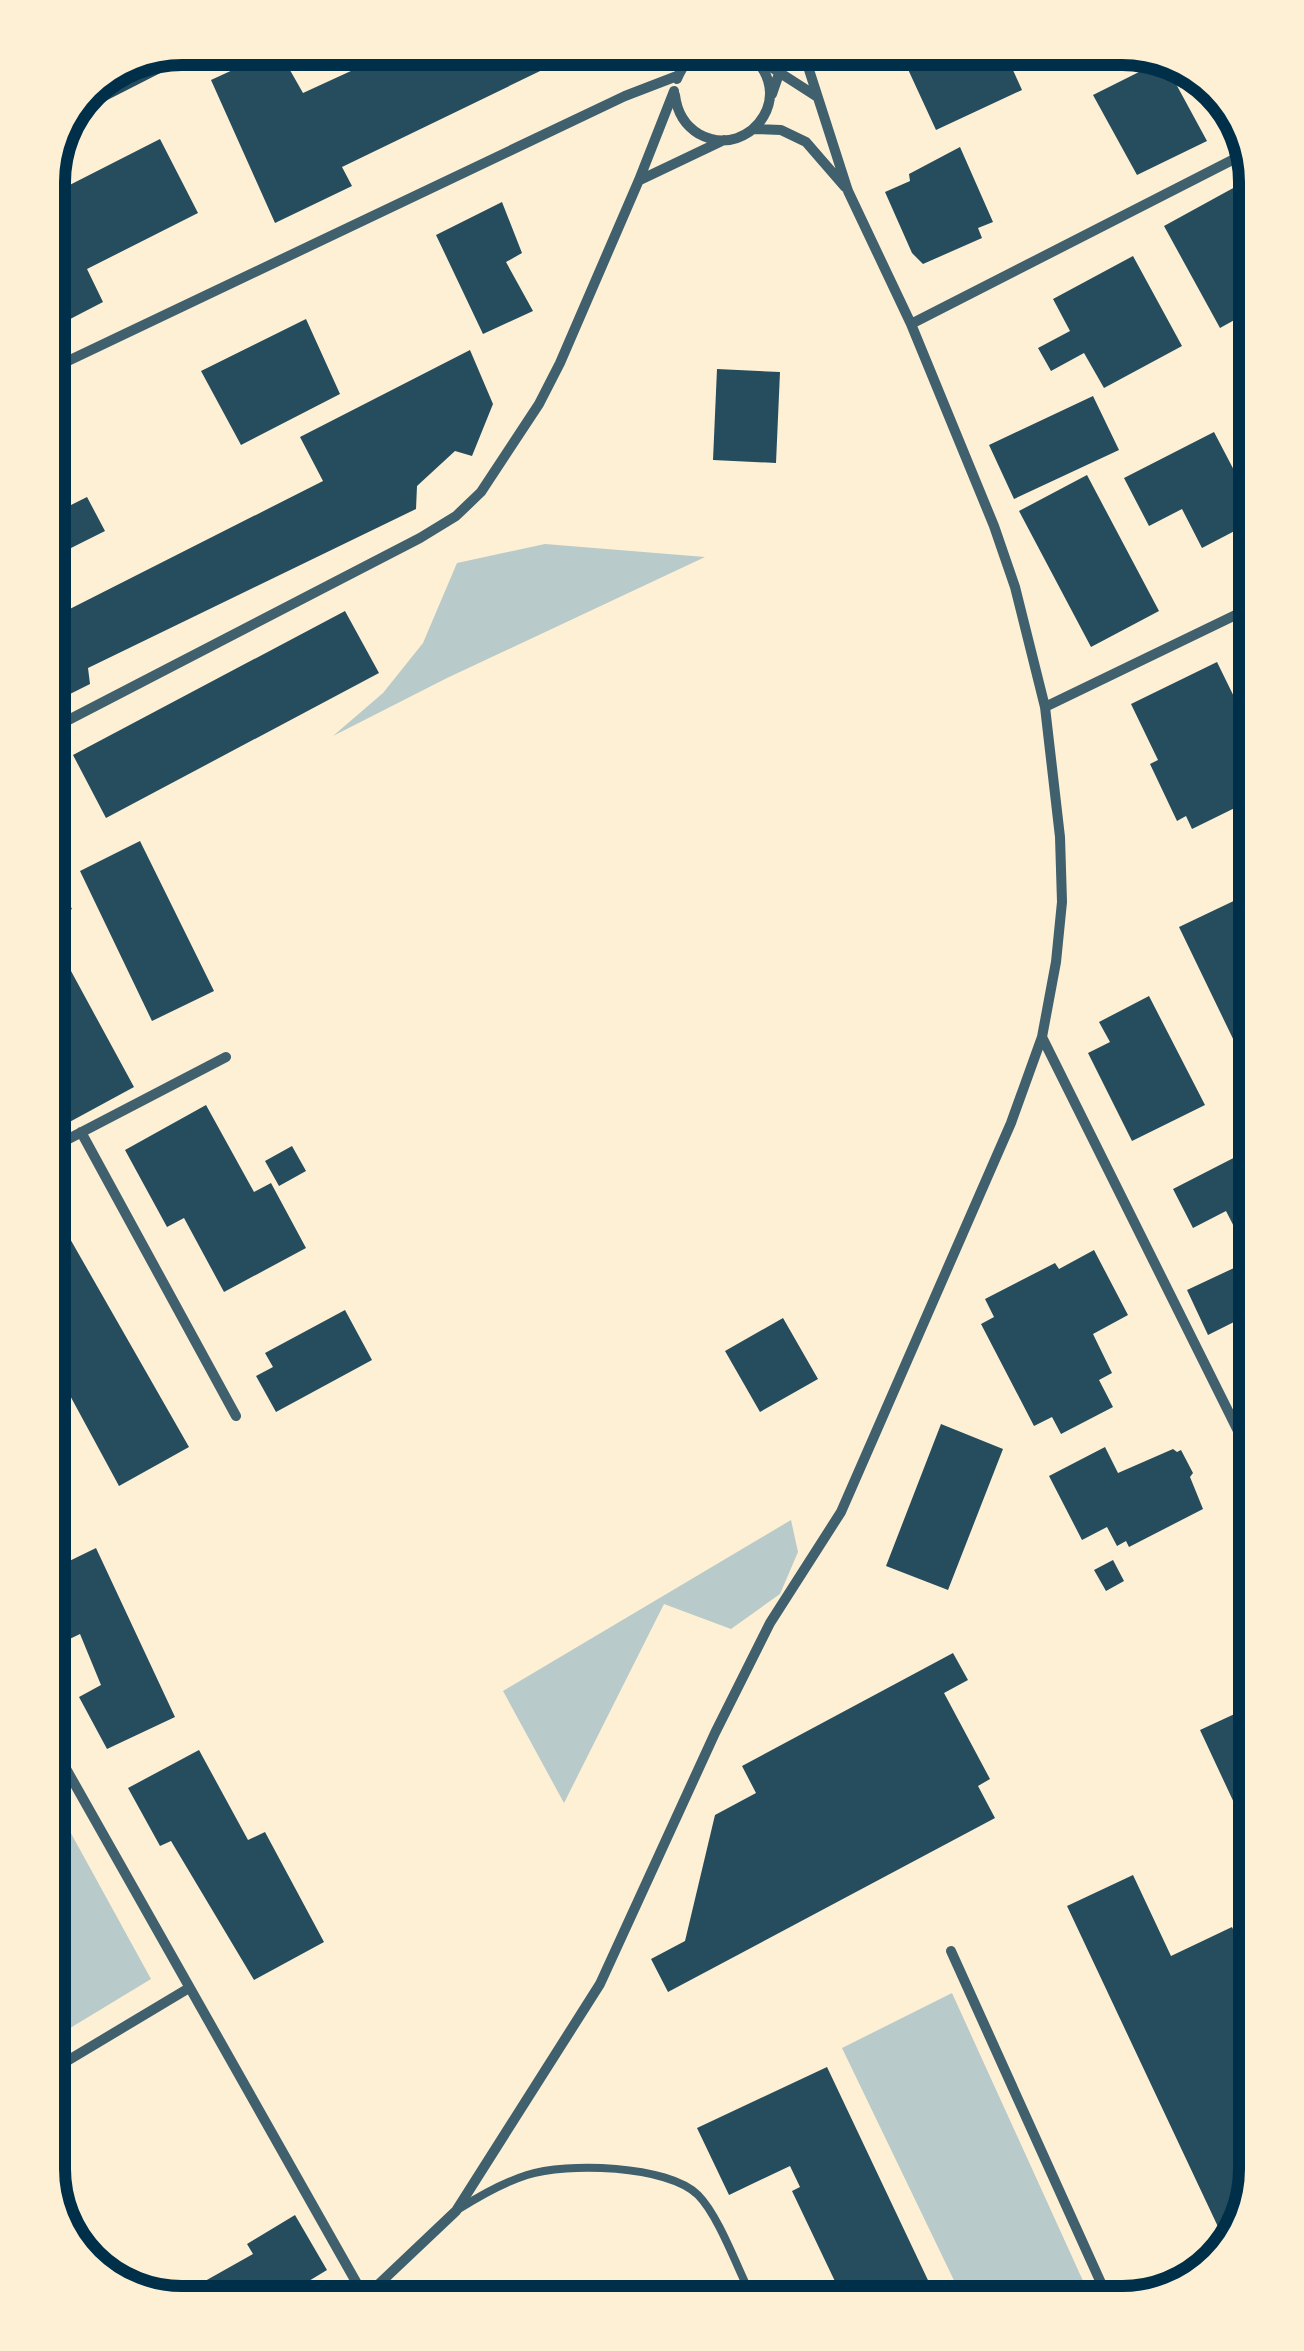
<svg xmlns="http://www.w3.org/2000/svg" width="1304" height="2351" font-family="Roboto,sans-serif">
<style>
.green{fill:#b9caca}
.building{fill:#264d5e}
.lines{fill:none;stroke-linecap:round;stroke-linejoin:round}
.service{stroke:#3f606c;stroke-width:8}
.minor{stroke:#3f606c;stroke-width:10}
.rim{fill:none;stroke:#003049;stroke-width:12}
</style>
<rect width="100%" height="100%" fill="#fdf0d5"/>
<path class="green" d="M 545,544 L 705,557 L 447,678 L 333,736 L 383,693 L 423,643 L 457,563 Z
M 791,1520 L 798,1552 L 780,1594 L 731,1629 L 664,1604 L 564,1803 L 503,1691 Z
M 56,1806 L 151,1979 L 57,2036 Z
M 952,1993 L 1089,2294 L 961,2295 L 842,2048 Z"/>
<path class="building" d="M 401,48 L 568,48 L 561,51 L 565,59 L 342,167 L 352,186 L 275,223 L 211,80 L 278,49 L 303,93 Z
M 910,48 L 1034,48 L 1008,59 L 1022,90 L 936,130 L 900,52 Z
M 1069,48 L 1108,48 L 1076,63 Z
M 179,49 L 184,61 L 74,117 L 87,87 Z
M 1163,60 L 1207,141 L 1137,175 L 1093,95 Z
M 160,139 L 198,213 L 87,269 L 103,302 L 49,330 L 48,210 L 55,206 L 50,195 Z
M 960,147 L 993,222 L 978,228 L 982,238 L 923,264 L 912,253 L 885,192 L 910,181 L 909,174 Z
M 1246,181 L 1247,313 L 1220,328 L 1164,226 Z
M 502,202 L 522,253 L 506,262 L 533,311 L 483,334 L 436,235 Z
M 1133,256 L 1182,346 L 1104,388 L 1084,353 L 1051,371 L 1038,348 L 1070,331 L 1053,299 Z
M 306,319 L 340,394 L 241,445 L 201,371 Z
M 470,350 L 493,404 L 472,456 L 455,451 L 417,486 L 416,509 L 88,668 L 90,684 L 50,704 L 50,619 L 323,481 L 300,437 Z
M 717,369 L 780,372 L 776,463 L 713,460 Z
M 1093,396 L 1119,450 L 1014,499 L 989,445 Z
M 1214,432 L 1248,497 L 1248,524 L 1202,548 L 1182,509 L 1149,526 L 1124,478 Z
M 1087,475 L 1159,611 L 1091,647 L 1019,511 Z
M 87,497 L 105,531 L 61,553 L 50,532 L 49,516 Z
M 345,611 L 379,673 L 106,818 L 73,755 Z
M 1217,662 L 1241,711 L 1249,707 L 1249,801 L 1192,829 L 1186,816 L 1177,821 L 1150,764 L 1158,760 L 1131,704 Z
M 140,841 L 214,991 L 152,1021 L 80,871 Z
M 51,871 L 72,909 L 51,920 Z
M 1242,897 L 1250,914 L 1251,1076 L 1179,927 Z
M 52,936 L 134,1087 L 64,1125 L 52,1106 Z
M 1149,996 L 1205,1105 L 1132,1141 L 1088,1053 L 1110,1042 L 1099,1022 Z
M 206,1105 L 254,1192 L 271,1183 L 306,1248 L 224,1292 L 184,1218 L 167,1227 L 125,1150 Z
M 292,1146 L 306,1171 L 279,1186 L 265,1161 Z
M 1251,1149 L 1252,1313 L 1208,1335 L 1187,1290 L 1251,1260 L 1226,1211 L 1193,1228 L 1173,1189 Z
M 53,1209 L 189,1447 L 119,1486 L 54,1366 Z
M 1094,1250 L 1128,1315 L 1093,1334 L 1112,1373 L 1099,1380 L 1113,1407 L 1061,1434 L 1052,1417 L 1034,1426 L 981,1324 L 994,1317 L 985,1299 L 1055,1263 L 1059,1269 Z
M 345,1310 L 372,1360 L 276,1412 L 256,1376 L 273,1367 L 265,1353 Z
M 783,1318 L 818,1379 L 760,1412 L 725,1351 Z
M 1252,1357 L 1252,1407 L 1233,1366 Z
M 941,1424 L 1003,1449 L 948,1590 L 886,1566 Z
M 1105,1447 L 1118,1473 L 1173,1449 L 1177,1452 L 1181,1450 L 1193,1473 L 1190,1477 L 1203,1509 L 1129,1547 L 1126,1541 L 1117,1546 L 1107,1527 L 1082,1540 L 1049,1476 Z
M 96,1548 L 175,1717 L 107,1749 L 79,1697 L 101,1685 L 80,1634 L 55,1646 L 55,1568 Z
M 1113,1560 L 1124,1581 L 1106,1591 L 1094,1570 Z
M 953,1653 L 968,1680 L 944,1693 L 990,1779 L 978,1786 L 995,1818 L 668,1992 L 651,1959 L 685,1941 L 715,1815 L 756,1793 L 742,1766 Z
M 1254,1705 L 1255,1835 L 1250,1837 L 1200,1730 Z
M 199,1750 L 248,1840 L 265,1832 L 324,1942 L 254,1980 L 171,1841 L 160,1846 L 128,1788 Z
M 1133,1875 L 1171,1956 L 1232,1927 L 1255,1975 L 1256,2177 L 1233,2244 L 1228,2248 L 1067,1906 Z
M 827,2067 L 935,2295 L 842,2296 L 792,2191 L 800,2187 L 790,2166 L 729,2195 L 697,2128 Z
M 295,2215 L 327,2270 L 279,2299 L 281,2302 L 218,2303 L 205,2281 L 253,2254 L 247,2244 Z"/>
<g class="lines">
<path class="service" d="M 459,2209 C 481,2195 502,2183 527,2175 C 566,2162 668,2165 698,2195 C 719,2216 738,2270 752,2297"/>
<path class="minor" d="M 763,62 L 816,96
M 677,79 C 683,64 691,55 706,48
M 772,94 L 783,62 L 791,48
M 675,95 C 677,112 684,125 699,134 C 751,163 806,86 739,48
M 754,129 L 781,130 L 806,142 L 845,187
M 640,180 L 724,140
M 911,324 L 1246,153
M 49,370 L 625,96 L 677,76
M 1045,707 L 1248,609
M 51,729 L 420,538 L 456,516 L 481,492 L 539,404 L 560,363 L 639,180 L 674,91
M 1042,1037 L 1253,1461
M 81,1132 L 236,1416
M 53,1147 L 226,1057
M 56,1751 L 364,2296
M 951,1951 L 1106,2294
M 57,2067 L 189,1988
M 361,2301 L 456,2211 L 600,1984 L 715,1733 L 770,1623 L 841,1512 L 1011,1123 L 1042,1037 L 1056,962 L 1062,902 L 1060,837 L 1045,707 L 1015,587 L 994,526 L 911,324 L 848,191 L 802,48"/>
</g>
<path d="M0 0H1304V2351H0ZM182 65H1122A117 117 0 0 1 1239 182V2169A117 117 0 0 1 1122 2286H182A117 117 0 0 1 65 2169V182A117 117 0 0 1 182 65Z" fill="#fdf0d5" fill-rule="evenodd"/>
<path class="rim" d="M182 65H1122A117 117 0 0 1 1239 182V2169A117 117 0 0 1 1122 2286H182A117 117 0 0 1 65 2169V182A117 117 0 0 1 182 65Z"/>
</svg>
